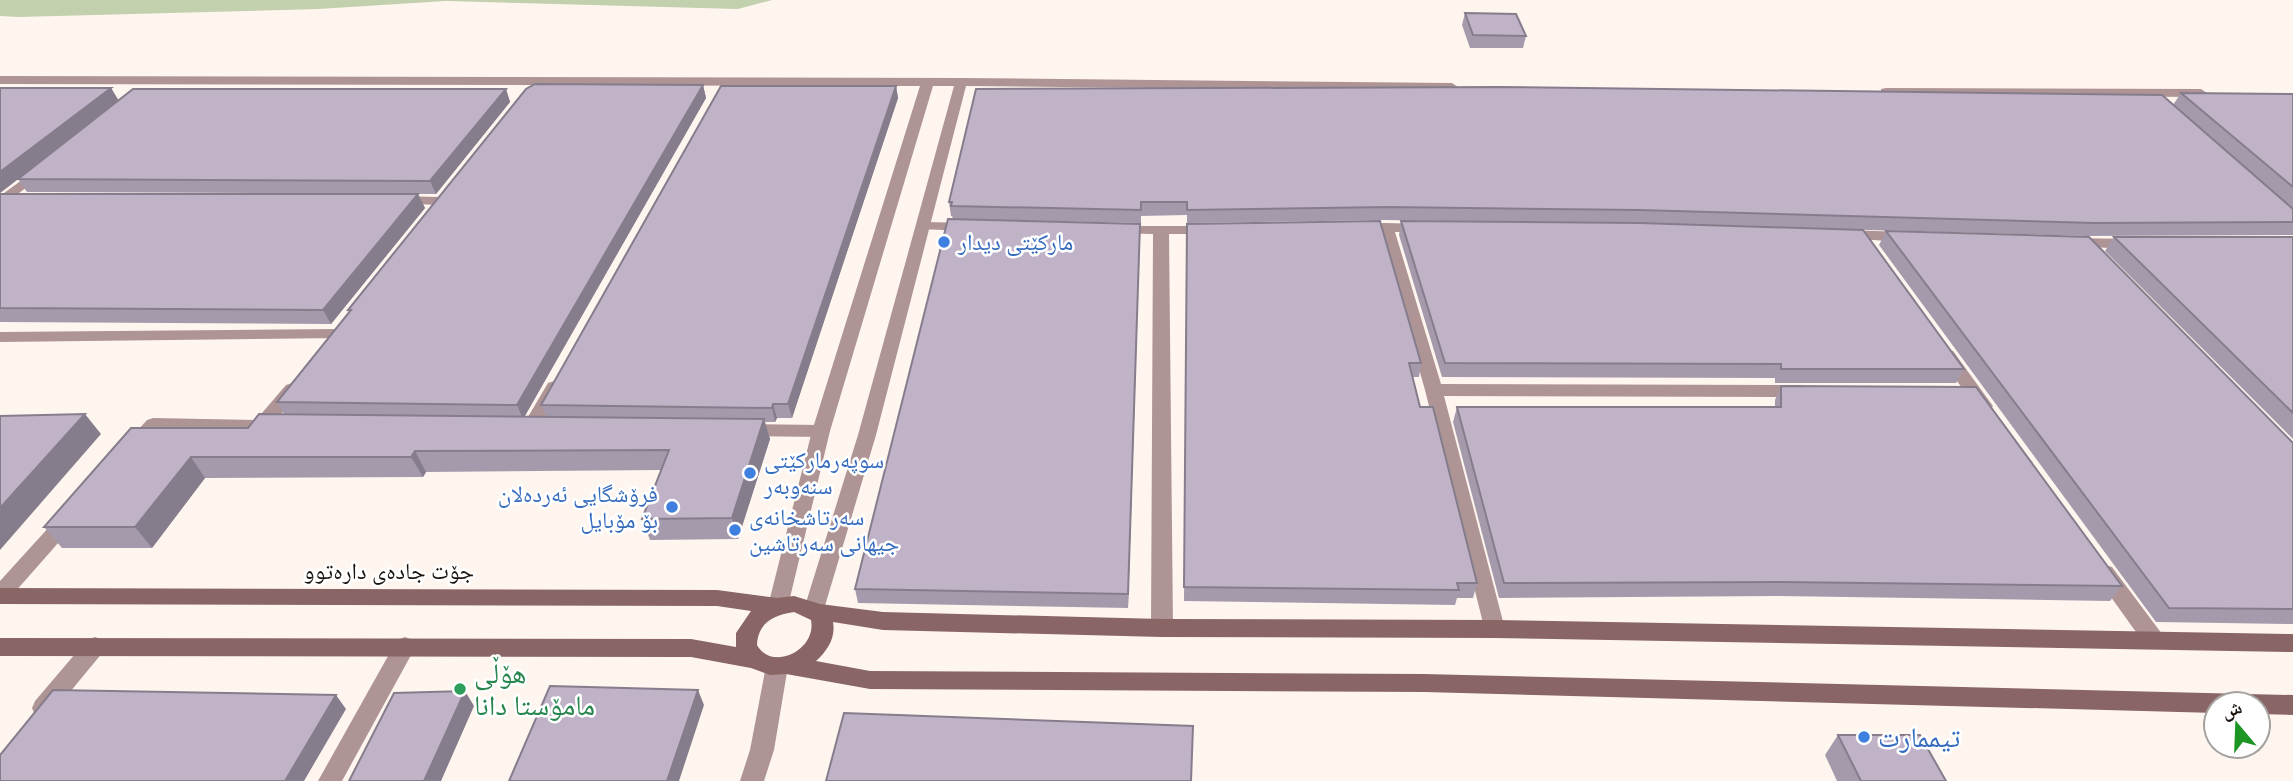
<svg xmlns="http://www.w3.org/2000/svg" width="2293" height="781" font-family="Karla,'Noto Naskh Arabic',sans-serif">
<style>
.green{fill:#c3d0ad}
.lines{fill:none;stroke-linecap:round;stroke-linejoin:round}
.minor{fill:#ae9495;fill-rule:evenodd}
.tertiary{fill:#ae9495;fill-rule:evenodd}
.secondary{fill:#8a6566;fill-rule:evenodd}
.wall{fill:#a59aac}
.shaded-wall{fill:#867d8c}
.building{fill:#c0b3c8;stroke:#867d8c;stroke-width:2}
.shop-dot{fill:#3f7fe0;stroke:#fff;stroke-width:2.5}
.leisure-dot{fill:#2e9e5b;stroke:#fff;stroke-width:2.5}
.labels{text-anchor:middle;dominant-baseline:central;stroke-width:5;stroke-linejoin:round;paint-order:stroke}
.shop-label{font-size:23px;fill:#366cbe;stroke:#fff;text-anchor:start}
.street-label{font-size:23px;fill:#1c140f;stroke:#fff}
.near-leisure-label{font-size:28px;fill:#27864d;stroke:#fff;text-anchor:start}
.near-shop-label{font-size:28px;fill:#366cbe;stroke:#fff;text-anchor:start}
</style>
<rect width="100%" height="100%" fill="#fef5ef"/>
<path class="green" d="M 0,0 L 772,0 L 738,9 L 446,1 L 318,9 L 19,17 L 0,16 Z"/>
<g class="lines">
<path class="minor" d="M 41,166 L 46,167 L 46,173 L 0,207 L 0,196 Z
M 397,196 L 439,197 L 446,201 L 439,205 L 392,203 L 392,197 Z
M 923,222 L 970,223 L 977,227 L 970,231 L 918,229 L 918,223 Z
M 1386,223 L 1422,224 L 1429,228 L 1422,232 L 1395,232 L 1441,384 L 1801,385 L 1810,391 L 1801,397 L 1444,396 L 1505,629 L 1502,635 L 1494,638 L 1486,635 L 1425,390 L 1380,232 L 1359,232 L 1352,228 L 1359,224 Z
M 1117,226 L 1208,226 L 1215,230 L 1208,234 L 1169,234 L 1173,628 L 1170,634 L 1162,637 L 1154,634 L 1151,628 L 1153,234 L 1112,233 L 1110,230 Z
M 1845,230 L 1905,232 L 1913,237 L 1905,242 L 1840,238 L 1837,235 L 1840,232 Z
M 2073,238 L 2132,239 L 2140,244 L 2132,249 L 2068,246 L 2065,243 Z
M 336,329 L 342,330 L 344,334 L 342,338 L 0,342 L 0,332 Z
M 1947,350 L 1953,351 L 1990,402 L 1993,406 L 1990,410 L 1978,410 L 1941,359 L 1939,355 Z
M 554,381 L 563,387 L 537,431 L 531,433 L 525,431 L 522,427 L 548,383 Z
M 292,383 L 301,389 L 275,422 L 281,427 L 278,431 L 158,430 L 140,449 L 134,450 L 125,444 L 147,420 L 153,418 L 256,420 L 286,385 Z
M 744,424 L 821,425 L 830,431 L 821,437 L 744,436 L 735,430 Z
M 67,513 L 74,515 L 77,520 L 74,525 L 7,601 L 0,603 L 0,581 L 60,515 Z
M 2105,565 L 2112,567 L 2162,634 L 2165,640 L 2162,646 L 2154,649 L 2146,646 L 2098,579 L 2095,573 L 2098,567 Z
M 95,637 L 103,640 L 106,646 L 103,652 L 51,715 L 43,718 L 35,715 L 32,708 L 35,701 L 87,640 Z
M 405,637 L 413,640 L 416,646 L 342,781 L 318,781 L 397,640 Z"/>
<path class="tertiary" d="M 0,76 L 961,78 L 1452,83 L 1458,87 L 1452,91 L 966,86 L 876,435 L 824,609 L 821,615 L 814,617 L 807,615 L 804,609 L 858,435 L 954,86 L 933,86 L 830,431 L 788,606 L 785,612 L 778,614 L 771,612 L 768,606 L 812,431 L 920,86 L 0,84 Z
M 1886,88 L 2201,89 L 2207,93 L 2201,97 L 1881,95 L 1881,89 Z
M 777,657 L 785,660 L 788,666 L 774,750 L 764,781 L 740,781 L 750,750 L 766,666 L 769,660 Z"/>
<path class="secondary" d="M 0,588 L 717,590 L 777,598 L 794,596 L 820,604 L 883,612 L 1162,619 L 1494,620 L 2293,634 L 2293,652 L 1494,638 L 1162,637 L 883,630 L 833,622 C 836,638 827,651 816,661 L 870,671 L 1424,674 L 2293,695 L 2293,715 L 2258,714 L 2258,704 L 2216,704 L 2216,713 L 1424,692 L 870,689 L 786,674 L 770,675 L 751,668 L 691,657 L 0,656 L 0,638 L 691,639 L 736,647 L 736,633 L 751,611 L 717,606 L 0,604 ZM 794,612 L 811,620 C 817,650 772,672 757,645 C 758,623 773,615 794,612 Z"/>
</g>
<path class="wall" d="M 1465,13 L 1526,36 L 1523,48 L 1470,48 L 1462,25 Z
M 703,85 L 706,98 L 525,416 L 546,416 L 541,405 L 896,86 L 898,98 L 792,418 L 777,418 L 775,422 L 765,422 L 770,439 L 738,539 L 650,540 L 642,519 L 661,470 L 426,472 L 423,477 L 205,478 L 152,548 L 62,548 L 44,527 L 248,428 L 284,414 L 277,402 L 349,312 L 348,310 Z
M 0,88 L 111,88 L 118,100 L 506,89 L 510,102 L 436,194 L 27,192 L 18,179 L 52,153 L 0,193 Z
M 2181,93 L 2293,94 L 2293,235 L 2086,236 L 1796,228 L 1964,369 L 1956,383 L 1775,383 L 1775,378 L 1442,377 L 1399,235 L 1401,221 L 1572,223 L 1386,220 L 1187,223 L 1187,215 L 1141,216 L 1141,223 L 1043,221 L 1140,224 L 1128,608 L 858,603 L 855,589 L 953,219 L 952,216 L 951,216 L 949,202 L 2173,105 Z
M 0,194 L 418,194 L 425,208 L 331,324 L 0,322 Z
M 1187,224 L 1421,363 L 1419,377 L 1412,377 L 1420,407 L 1477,583 L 1473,598 L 1457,598 L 1455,605 L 1184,601 Z
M 1886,231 L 2293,443 L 2293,624 L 2156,622 L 1879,245 Z
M 2114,237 L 2293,237 L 2293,439 L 2105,251 Z
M 1781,386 L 2122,586 L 2110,601 L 1774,596 L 1499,598 L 1453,422 L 1457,407 L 1775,407 L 1775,400 Z
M 1838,735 L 1946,781 L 1837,781 L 1825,755 Z"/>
<path class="shaded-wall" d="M 703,85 L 706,98 L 523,419 L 517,405 Z
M 896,86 L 898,98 L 792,418 L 788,404 Z
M 111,88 L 119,101 L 0,193 L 0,172 Z
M 506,89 L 510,102 L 436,194 L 430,181 Z
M 418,194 L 425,208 L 331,324 L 323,310 Z
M 1140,237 L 1128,608 L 1128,594 Z
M 773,404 L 777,418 L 775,422 L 772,408 Z
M 85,414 L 101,434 L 0,550 L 0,508 Z
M 764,419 L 770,439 L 738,539 L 732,518 Z
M 415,451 L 426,472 L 423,477 L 411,457 Z
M 191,457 L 205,478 L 152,548 L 135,527 Z
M 698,690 L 704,705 L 679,781 L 667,781 Z
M 465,691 L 474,706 L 441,781 L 424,781 Z
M 336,695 L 346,709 L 304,781 L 285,781 Z"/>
<path class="building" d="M 1465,13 L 1516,14 L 1526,36 L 1473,35 Z
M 535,84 L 703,85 L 517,405 L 277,402 L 351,310 L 348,310 L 526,89 Z
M 721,86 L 896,86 L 788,404 L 773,404 L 772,408 L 541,405 Z
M 1500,87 L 2162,95 L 2293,209 L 2293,222 L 2094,223 L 1639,210 L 1388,207 L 1187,210 L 1187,202 L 1141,202 L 1141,210 L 951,206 L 952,202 L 949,202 L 976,89 Z
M 0,88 L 111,88 L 0,172 Z
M 133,89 L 506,89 L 430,181 L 18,179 Z
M 2181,93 L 2293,94 L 2293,187 Z
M 0,194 L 418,194 L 323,310 L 0,308 Z
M 948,219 L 1140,224 L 1128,594 L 855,589 Z
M 1380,221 L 1421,363 L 1409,363 L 1420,407 L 1433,407 L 1477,583 L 1457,583 L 1459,590 L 1184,587 L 1187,224 Z
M 1401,221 L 1639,223 L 1863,230 L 1964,369 L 1781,369 L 1781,364 L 1445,363 Z
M 1886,231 L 2089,237 L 2293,443 L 2293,609 L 2169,608 Z
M 2114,237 L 2293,237 L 2293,413 Z
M 1781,386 L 1976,387 L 2122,586 L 1782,582 L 1504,583 L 1457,407 L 1781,407 Z
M 85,414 L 0,508 L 0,416 Z
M 259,414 L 764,419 L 732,518 L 642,519 L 669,450 L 415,451 L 411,457 L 191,457 L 135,527 L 44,527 L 131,428 L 248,428 Z
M 550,686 L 698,690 L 667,781 L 509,781 Z
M 53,690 L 336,695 L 285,781 L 0,781 L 0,755 Z
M 465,691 L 424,781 L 349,781 L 394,693 Z
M 844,713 L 1193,726 L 1191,781 L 826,781 Z
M 1838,735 L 1920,735 L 1946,781 L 1861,781 Z"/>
<g class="shop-dot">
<circle cx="944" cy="242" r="7"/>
<circle cx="750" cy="473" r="7"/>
<circle cx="672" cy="507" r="7"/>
<circle cx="735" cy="530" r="7"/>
<circle cx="1864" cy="737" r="7"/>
</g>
<circle class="leisure-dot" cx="460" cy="689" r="7"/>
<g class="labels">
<g class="shop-label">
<text x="958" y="242">مارکێتی دیدار</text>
<text x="764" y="460">سوپەرمارکێتی<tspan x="764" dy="26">سنەوبەر</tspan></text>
<text x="658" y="494" text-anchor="end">فرۆشگایی ئەردەلان<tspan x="658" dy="26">بۆ مۆبایل</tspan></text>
<text x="749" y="517">سەرتاشخانەی<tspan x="749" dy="26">جیهانی سەرتاشین</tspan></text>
</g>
<g class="street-label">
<text x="389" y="571">جۆت جادەی دارەتوو</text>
</g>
<g class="near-leisure-label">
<text x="474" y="673">هۆڵی<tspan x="474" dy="32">مامۆستا دانا</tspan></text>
</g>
<g class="near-shop-label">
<text x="1878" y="737">تیممارت</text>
</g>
</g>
<g transform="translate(2237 725) rotate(341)"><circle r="33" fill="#ffffff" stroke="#a4a19f" stroke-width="2"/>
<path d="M0-5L12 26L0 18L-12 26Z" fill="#1c9525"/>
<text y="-10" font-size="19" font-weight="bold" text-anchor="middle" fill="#1c140f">ش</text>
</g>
</svg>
